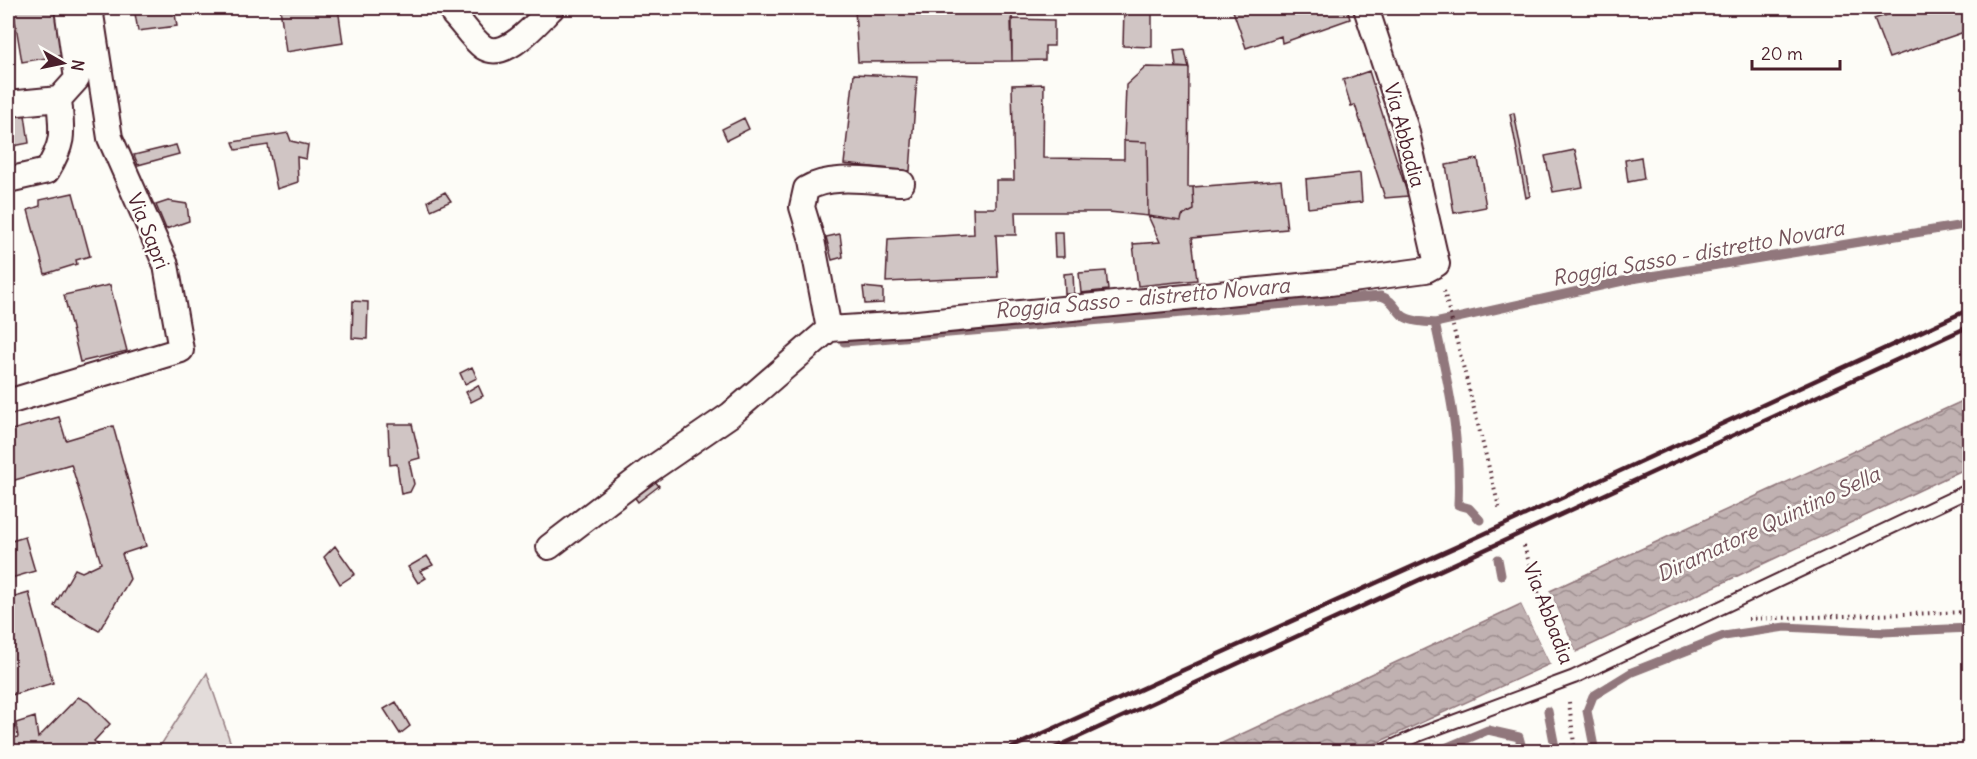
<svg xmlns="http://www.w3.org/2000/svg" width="1977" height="759" font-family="Delius,sans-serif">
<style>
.grass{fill:#e3dcda;stroke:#967e82;stroke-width:1.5}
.water{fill:url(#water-waves);stroke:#91777b;stroke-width:1.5}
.pier{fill:#fdfcf7}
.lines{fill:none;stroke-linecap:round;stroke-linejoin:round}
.stream{stroke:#91777b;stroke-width:9}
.building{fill:#d0c5c4;stroke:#4a1f2b;stroke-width:1.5}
.lane-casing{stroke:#4a1f2b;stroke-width:16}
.street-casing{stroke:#4a1f2b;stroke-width:28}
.path{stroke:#4a1f2b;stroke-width:4;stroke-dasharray:1.5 4.5;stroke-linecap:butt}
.lane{stroke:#fdfcf7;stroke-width:12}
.street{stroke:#fdfcf7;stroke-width:24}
.rail{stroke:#4a1f2b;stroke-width:4.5}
.labels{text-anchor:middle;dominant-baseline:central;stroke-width:5;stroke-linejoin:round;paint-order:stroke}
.street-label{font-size:20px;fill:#4a1f2b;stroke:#fdfcf7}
.water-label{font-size:21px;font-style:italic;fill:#73525a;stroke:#fdfcf7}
</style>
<defs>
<pattern id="water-waves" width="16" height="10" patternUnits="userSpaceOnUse" patternTransform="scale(1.5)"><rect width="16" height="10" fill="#c0b1b1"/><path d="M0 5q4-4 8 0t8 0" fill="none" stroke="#9e8f90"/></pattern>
</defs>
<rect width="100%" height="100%" fill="#fdfcf7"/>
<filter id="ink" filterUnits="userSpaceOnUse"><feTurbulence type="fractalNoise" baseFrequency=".0167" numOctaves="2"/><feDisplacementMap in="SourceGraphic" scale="12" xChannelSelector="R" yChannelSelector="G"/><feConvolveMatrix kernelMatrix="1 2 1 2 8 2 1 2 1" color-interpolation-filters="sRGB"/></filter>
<g filter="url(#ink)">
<path class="grass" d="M 207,673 L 232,747 L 230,751 L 157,751 Z"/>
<path class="water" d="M 1969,398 L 1969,467 L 1576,652 L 1550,591 Z
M 1521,604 L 1550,664 L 1359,751 L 1203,752 Z"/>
<path class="pier" d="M 1550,591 L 1576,652 L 1574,653 L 1547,592 Z
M 1524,602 L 1552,662 L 1550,664 L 1521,604 Z"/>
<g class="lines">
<path class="stream" d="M 844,342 L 1381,296 C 1393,300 1394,307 1402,315 C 1410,322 1425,322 1435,323
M 1480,520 L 1469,508 L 1458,505 C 1461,439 1449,387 1435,323 L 1632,279 L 1970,224
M 1498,559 L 1501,575
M 1548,711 L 1556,752
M 1436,752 L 1488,730 L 1519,737 L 1523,752
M 1595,752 L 1587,711 L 1593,696 L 1632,672 L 1724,636 L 1785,627 L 1883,632 L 1970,628"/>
</g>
<path class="building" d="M 13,8 L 55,8 L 65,55 L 22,62 Z
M 134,8 L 174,8 L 177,26 L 138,31 Z
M 280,8 L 338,8 L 343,43 L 286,52 Z
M 855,8 L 1012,8 L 1012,61 L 858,62 Z
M 1124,8 L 1152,8 L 1152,47 L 1123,46 Z
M 1232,8 L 1347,8 L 1350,19 L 1282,43 L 1281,36 L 1246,48 Z
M 1907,8 L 1962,8 L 1970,30 L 1889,58 L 1874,19 Z
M 1011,19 L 1054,20 L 1054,46 L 1045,46 L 1045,60 L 1012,61 Z
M 1185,50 L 1189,68 L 1176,67 L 1174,51 Z
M 1146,67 L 1189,68 L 1188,187 L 1193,187 L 1194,210 L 1182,216 L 1181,221 L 1148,216 L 1147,142 L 1124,141 L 1126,85 Z
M 1369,71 L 1408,196 L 1385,198 L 1355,105 L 1351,106 L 1343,80 Z
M 854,74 L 917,77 L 910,171 L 844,164 Z
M 1044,84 L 1043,158 L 1124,159 L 1124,141 L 1147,142 L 1148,216 L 1109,212 L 1015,212 L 1016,235 L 996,235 L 998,277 L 886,282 L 888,239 L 974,234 L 973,208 L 996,208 L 996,180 L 1014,180 L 1012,85 Z
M 24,108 L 29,143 L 8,147 L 8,111 Z
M 1514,113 L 1530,196 L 1526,198 L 1510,114 Z
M 744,118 L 749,129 L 727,140 L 722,129 Z
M 288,133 L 291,141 L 308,145 L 306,159 L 297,157 L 298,182 L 277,189 L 268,145 L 236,150 L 233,142 Z
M 176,145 L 179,154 L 138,165 L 134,155 Z
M 1575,150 L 1583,187 L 1553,192 L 1545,156 Z
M 1641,157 L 1644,179 L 1628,182 L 1625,160 Z
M 1478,159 L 1486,207 L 1454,213 L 1446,165 Z
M 1360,173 L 1362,202 L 1308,208 L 1306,179 Z
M 1281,180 L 1287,229 L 1192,238 L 1197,280 L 1138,286 L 1133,244 L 1160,242 L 1148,216 L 1181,221 L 1182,216 L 1194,210 L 1193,187 Z
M 445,192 L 451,201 L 431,210 L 428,201 Z
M 73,193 L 90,256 L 76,260 L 77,264 L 45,274 L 28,210 L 40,206 L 40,200 Z
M 168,201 L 187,204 L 189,221 L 166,229 L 156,205 Z
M 1054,232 L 1063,232 L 1064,257 L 1055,257 Z
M 840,234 L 843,257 L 832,260 L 826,237 Z
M 1106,271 L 1108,290 L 1081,293 L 1079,273 Z
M 1073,273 L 1074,294 L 1065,294 L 1064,274 Z
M 110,285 L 127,351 L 80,362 L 64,295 Z
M 863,287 L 883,289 L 883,303 L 865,304 Z
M 353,301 L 368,302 L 367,339 L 352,338 Z
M 472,367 L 477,378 L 465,384 L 460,373 Z
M 478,385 L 483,396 L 471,402 L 466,392 Z
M 59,417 L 66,440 L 113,426 L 146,546 L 122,554 L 130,579 L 99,631 L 54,606 L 75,569 L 82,572 L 101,563 L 71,464 L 8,482 L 8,431 Z
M 388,424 L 412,424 L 420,458 L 409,461 L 414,484 L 410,492 L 401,494 L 397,464 L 390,465 Z
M 651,477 L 659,486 L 638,502 L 633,495 Z
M 25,537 L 35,571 L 8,579 L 8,542 Z
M 335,546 L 355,574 L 340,584 L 324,557 Z
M 427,556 L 433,565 L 420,571 L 426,578 L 418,583 L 408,567 Z
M 29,593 L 53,683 L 8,696 L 8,599 Z
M 78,697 L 88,702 L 110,724 L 94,741 L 99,746 L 94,752 L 14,752 L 11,739 L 18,737 L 16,723 L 35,717 L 38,738 Z
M 396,702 L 410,726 L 400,734 L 384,709 Z"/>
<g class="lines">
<defs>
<path id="lane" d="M 1381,752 L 1418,735 L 1574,677 L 1970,490"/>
<path id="street" d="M 454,15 C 463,24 472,39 483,47 C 506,62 537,22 552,8
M 59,99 L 77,79 L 67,8
M 8,104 L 59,99 C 62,133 65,141 47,171 L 8,180
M 902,183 C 872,182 832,173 806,189 L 802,207 L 812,240 L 829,329 L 907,324 L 1330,283 L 1426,270 L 1437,264 L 1406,129 L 1366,8
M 8,402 L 181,350 L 166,265 L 110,138 L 90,8
M 549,547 L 647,472 L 730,415 L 829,329"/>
</defs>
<use href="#lane" class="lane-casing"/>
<use href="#street" class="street-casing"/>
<path class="path" d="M 1444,291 L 1500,511
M 1524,546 L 1539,595 L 1566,658
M 1748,619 L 1970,612
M 1569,702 L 1575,752"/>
<use href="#lane" class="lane"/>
<use href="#street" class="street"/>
<path class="rail" d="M 1002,752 L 1460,545 L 1970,309
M 1046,752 L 1970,326"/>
</g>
</g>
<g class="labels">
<g class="street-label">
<text transform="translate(1405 135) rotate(75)">Via Abbadia</text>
<text transform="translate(149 231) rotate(68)">Via Sapri</text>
<text transform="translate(1549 613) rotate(69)">Via Abbadia</text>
</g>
<g class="water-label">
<text transform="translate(1698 253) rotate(-10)">Roggia Sasso - distretto Novara</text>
<text transform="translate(1142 298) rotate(-5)">Roggia Sasso - distretto Novara</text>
<text transform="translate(1768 524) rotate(-25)">Diramatore Quintino Sella</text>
</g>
</g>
<rect width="1977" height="759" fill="none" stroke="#fdfcf7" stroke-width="30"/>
<rect x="15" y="15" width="1947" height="729" fill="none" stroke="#4a1f2b" stroke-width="2" filter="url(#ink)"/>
<g transform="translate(63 63) rotate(99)" stroke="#fdfcf7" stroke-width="4.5" paint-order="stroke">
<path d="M0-4.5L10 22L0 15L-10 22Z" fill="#4a1f2b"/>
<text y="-9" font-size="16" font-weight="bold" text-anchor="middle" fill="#4a1f2b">N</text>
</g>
<path d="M1752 60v9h88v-9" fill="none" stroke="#4a1f2b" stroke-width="3"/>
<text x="1761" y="60" font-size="18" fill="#4a1f2b" stroke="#fdfcf7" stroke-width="4.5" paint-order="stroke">20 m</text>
</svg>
